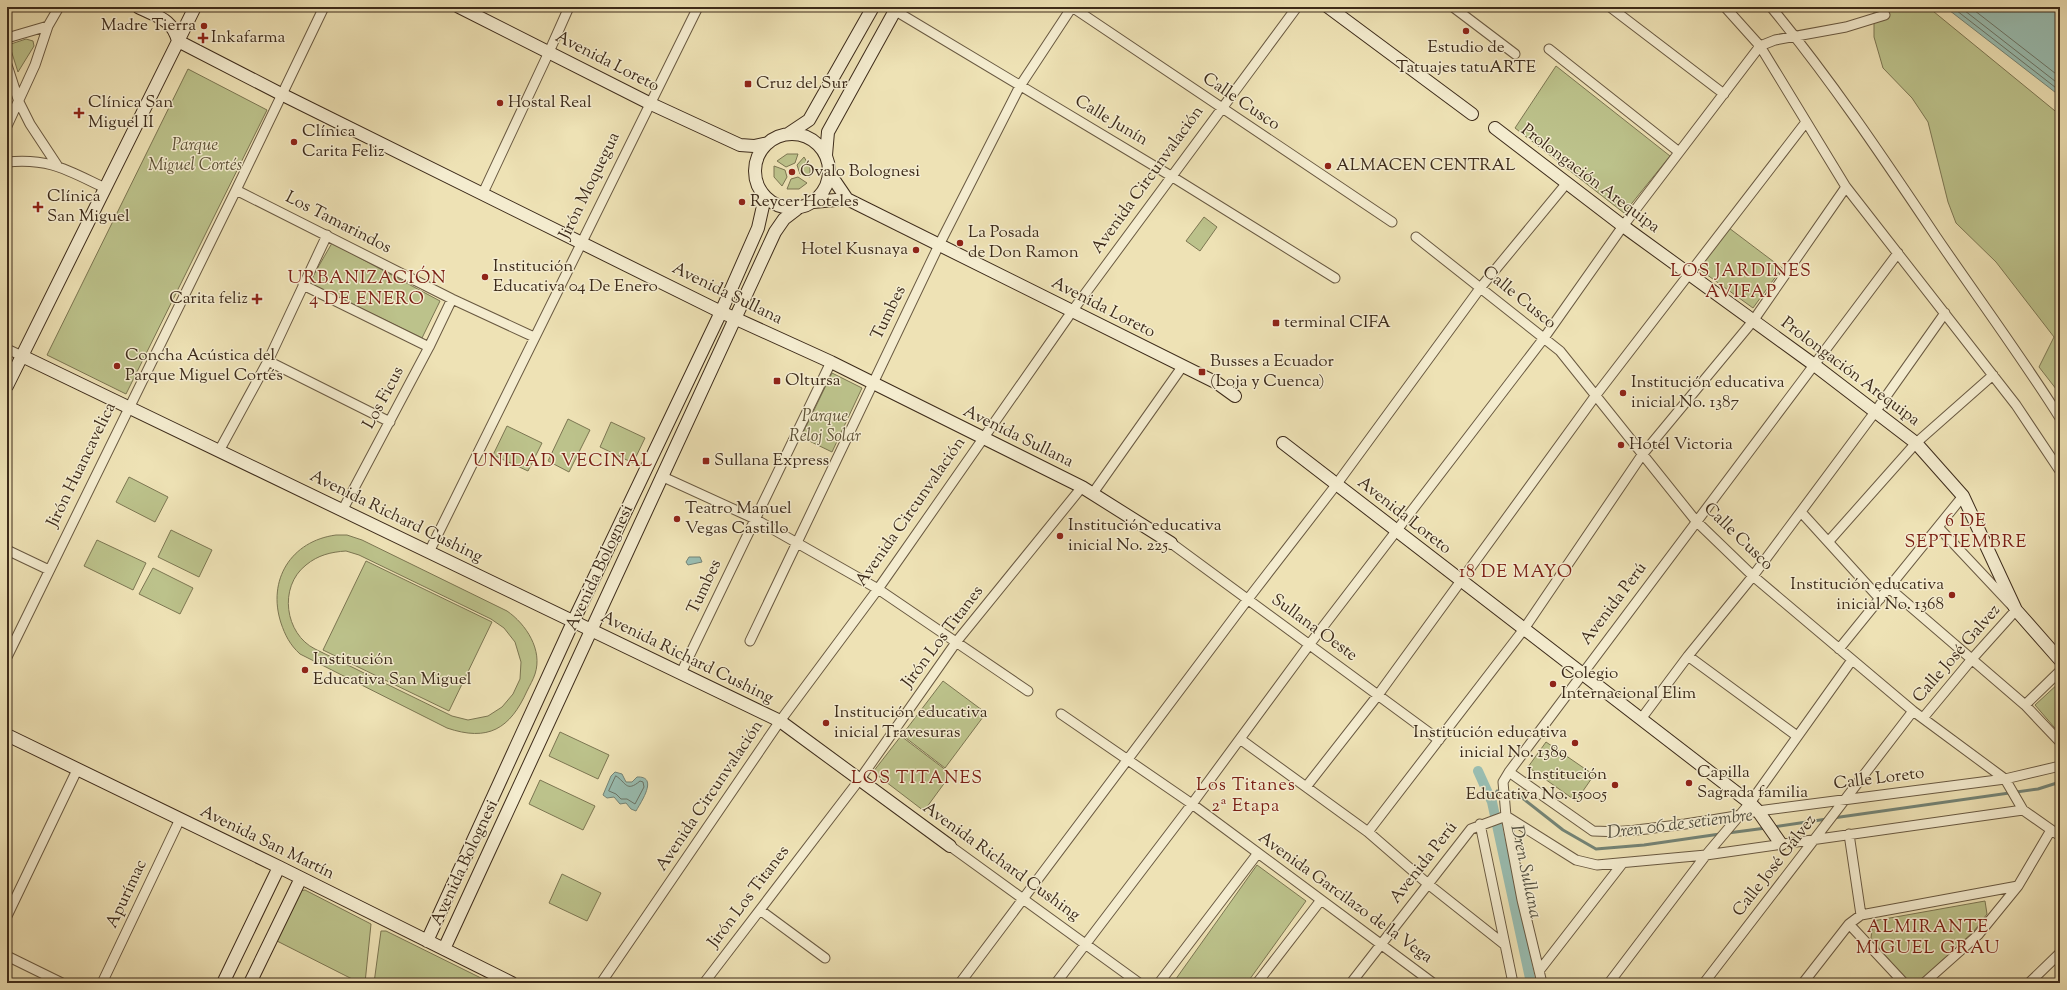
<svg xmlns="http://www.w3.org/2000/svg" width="2067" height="990" font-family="'Sorts Mill Goudy',serif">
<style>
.green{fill:#bcc28b;stroke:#7c7652;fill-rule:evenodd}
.water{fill:#99bdb1;stroke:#748375}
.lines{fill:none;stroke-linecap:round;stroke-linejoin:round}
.shore{stroke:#6b7466;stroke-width:1}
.stream{stroke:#748375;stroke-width:3}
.canal{stroke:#99bdb1;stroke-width:10}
.street-casing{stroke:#695941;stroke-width:11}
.secondary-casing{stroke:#3d2b1a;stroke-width:14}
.street{stroke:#f4eccf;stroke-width:9}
.secondary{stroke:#f4eccf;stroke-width:12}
.poi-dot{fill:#8f2418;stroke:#f4eccf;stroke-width:1.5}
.labels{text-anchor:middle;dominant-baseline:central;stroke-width:3;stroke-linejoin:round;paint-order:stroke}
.poi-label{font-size:17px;fill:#3d2b1a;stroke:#f4eccf;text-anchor:start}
.street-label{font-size:17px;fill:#3d2b1a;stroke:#f4eccf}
.park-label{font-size:17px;font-style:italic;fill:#5d5136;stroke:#f4eccf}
.neighbourhood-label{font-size:18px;letter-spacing:1px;fill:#7a1f14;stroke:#f4eccf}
.water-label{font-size:18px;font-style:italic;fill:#545040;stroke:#f4eccf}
</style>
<rect width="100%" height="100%" fill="#eee2b5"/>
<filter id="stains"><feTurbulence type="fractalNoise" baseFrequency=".005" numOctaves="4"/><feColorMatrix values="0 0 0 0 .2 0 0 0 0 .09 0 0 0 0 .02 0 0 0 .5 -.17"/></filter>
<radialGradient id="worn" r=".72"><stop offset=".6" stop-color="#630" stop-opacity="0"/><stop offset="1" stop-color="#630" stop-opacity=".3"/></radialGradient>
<path class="green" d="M 1874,7 L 1928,7 L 2060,115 L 2060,394 L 2039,367 L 2054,337 L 1996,262 L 1956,223 L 1948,202 L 1928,122 L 1912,98 L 1883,68 L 1874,37 Z
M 26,39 L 33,41 L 34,46 L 18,72 L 10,47 L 11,44 Z
M 1556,66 L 1670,156 L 1624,213 L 1515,128 Z
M 188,69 L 267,110 L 126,394 L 47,355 Z
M 787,154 L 798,154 L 795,163 L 786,167 L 777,161 Z
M 804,157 L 810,167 L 810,177 L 800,174 L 797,165 Z
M 774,166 L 785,170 L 787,177 L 782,186 L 774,177 Z
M 798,177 L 807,183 L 799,189 L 787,189 L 791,179 Z
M 1204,217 L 1217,227 L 1200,251 L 1186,241 Z
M 1729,228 L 1782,268 L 1753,308 L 1699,269 Z
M 332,243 L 440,301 L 422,338 L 309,283 Z
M 832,373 L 862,388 L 832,452 L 801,437 Z
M 568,419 L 590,430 L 569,472 L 548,461 Z
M 611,422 L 645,438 L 633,463 L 600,447 Z
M 507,426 L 542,443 L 528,471 L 493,455 Z
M 129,477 L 168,497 L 155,522 L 116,502 Z
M 171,530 L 212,550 L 199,577 L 158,557 Z
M 336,535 L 347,535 L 362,540 L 507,611 C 526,624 543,650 535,674 C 533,680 530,685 527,691 C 510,729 488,742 447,728 L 300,654 C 290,645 285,635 281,623 C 267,580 291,541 336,535 ZM 346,551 L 359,555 L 491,619 L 504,628 L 515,642 L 521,662 L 520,679 L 513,694 L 502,707 L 488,716 L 468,720 L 452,716 L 315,649 C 285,634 278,587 306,565 C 318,555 331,552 346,551 Z
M 97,540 L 146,563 L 133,590 L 84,566 Z
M 366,561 L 492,622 L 449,711 L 323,650 Z
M 153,568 L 193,588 L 180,614 L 139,594 Z
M 943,681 L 986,713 L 945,768 L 902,735 Z
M 2060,682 L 2060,734 L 2035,705 Z
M 560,732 L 609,755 L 598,779 L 549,756 Z
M 901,736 L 951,774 L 924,811 L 873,772 Z
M 1546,742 L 1594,775 L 1576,801 L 1528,767 Z
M 540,780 L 595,806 L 583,830 L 529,804 Z
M 1257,865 L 1306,901 L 1247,983 L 1173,983 Z
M 562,874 L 601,893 L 587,921 L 549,903 Z
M 305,890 L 371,924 L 365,983 L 360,983 L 277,941 L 300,891 Z
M 1985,901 L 1987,914 L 1974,931 L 1918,983 L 1908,983 L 1871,938 L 1873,921 Z
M 381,931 L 386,931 L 483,979 L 484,983 L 374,983 Z"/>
<path class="water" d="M 1945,7 L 2060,7 L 2060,96 Z
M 689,557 L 700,557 L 702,562 L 688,565 L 686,562 Z
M 615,772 L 622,774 L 626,782 L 632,782 L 637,777 C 659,776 641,802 636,811 L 631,809 L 626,803 L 620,804 L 614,797 L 607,798 L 603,795 L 611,776 Z"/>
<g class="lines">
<path class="shore" d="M 1952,7 L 2060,91
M 1960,7 L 2060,85
M 1970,7 L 2060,77
M 616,776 C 626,782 626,793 640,781 L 643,782 L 644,787 L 635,804 L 627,799 L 621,799 L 616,794 L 609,791 Z"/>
<path class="stream" d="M 1492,802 L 1497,791 L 1516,793 L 1563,830 L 1596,849 L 1644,845 L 1720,834
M 1833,818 L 2038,789 L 2060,782
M 1773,827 L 1827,819
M 1728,833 L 1766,828"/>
<path class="canal" d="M 1478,771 L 1492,802 L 1531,983"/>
<defs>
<path id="street" d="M 889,7 L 1171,176 L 1335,278
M 1072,7 L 1392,222
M 1453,7 L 1515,54
M 1610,7 L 1724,94
M 1725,7 L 1760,46 L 1846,187 L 2016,405 L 2060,471
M 1771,7 C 1832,81 1884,159 1937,238 C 1978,298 2021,356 2060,418
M 7,38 L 48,26
M 1549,49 L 1679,152
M 7,65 L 19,102 L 30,124 L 57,165
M 7,126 L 35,65 L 48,26 L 59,7
M 7,162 C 50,158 67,170 105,188
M 236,190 L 452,299 L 534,337
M 483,193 L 549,52 L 569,7
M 1416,237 L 1560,351 L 1696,521 L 1753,576 L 1913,711 L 2005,779 L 2023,810 L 2060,836
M 303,285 L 429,347
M 7,349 L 22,356
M 268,361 L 390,422
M 219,451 L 268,361 L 327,235
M 661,476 L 755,519 L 878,589 L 1028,691
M 1093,493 L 1182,367
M 342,511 L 429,347 L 452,299
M 1801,512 L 1880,599
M 1829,541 L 1916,443 L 1993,375
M 1171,543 L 1439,740
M 7,550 L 49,570
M 429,552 L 698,7
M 1889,588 L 2025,705 L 2060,742
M 750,641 L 939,245 L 1020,86 L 1072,7
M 1839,649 L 1963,496
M 1688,656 L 1797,736
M 7,657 L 236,190 L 324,7
M 681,673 L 831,362
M 2025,705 L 2060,671
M 1061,714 L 1192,804 L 1433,983
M 1923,718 L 1972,659 L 2016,610 L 1938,527
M 1641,719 L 1688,656 L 1753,576 L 1875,412 L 1945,313
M 1240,739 L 1368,832 L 1428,884 L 1505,945
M 1509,772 L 1593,831 C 1625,833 1654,828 1685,824 C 1710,820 1734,817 1758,811 L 2005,779 L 2060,766
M 1306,787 L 1378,695 L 1596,395 L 1806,122
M 1506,816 L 1576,860 L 1597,865 L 1706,855 L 2023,810
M 1480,824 L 1513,983
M 1368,832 L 1524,629 L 1642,455 L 1753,321 L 1846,187
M 1849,834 L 1861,915
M 950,846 L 1139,983
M 760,910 L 825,958
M 7,916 L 77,770
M 1849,924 L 1904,983
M 7,956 L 62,983
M 1539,971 L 1622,864
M 102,983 L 180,819
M 601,983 L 780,721 L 878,589 L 1073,310 L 1297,7
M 704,983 L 860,779 L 957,641 L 1082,487
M 960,983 L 1248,599 L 1336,485 L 1481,287 L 1566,184
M 1056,983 L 1192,804 L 1309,645 L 1544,338 L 1623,226 L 1760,46 L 1775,40 L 1846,27 L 1885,15
M 1159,983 L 1258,853
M 1257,983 L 1321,900
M 1351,983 L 1471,829 L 1506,816
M 1542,983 L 1522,900 L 1506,816 L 1503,782 L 1509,772 L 1898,253
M 1609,983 L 1706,855 L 1750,803 L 1852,660
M 1704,983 L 1913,711
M 1803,983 L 1849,924 L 1861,915 L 2018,886
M 1924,983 L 1978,935 L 2018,886 L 2051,830
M 2029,983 L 2060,953"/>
<path id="secondary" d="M 138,7 C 157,17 172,18 178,41 L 281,94 L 721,312 L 831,362 L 1082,487 L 1171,543
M 459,7 L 649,103 L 740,145 L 754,146 L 768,143
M 1328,7 L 1472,114
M 1495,128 L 1623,226 L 1813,364 L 1916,443 L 1963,496 L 2016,610 L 2060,660
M755 171a37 37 0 1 1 74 0a37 37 0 1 1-74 0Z
M 788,134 L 809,120 L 873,7
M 826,155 L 828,132 L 897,7
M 830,174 L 847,199 L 1217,383 L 1235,396
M 813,202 L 847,199
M 22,356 L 780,721 L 950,846
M 7,386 L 195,7
M 1283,443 L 1750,803 L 1758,811 L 1781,844
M 7,735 L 279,867 L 512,983
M 427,941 L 573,622 L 721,312 L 758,228 L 765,197
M 444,949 L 775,232 L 784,219 L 797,209
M 223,983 L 279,867
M 250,983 L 301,878"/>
</defs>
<use href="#street" class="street-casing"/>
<use href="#secondary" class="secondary-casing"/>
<use href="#street" class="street"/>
<use href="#secondary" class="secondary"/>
</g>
<g class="poi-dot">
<circle cx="204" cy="26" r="4"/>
<circle cx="1466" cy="31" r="4"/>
<path d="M201 32h4v4h4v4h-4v4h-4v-4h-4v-4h4z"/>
<rect x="744" y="80" width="8" height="8" rx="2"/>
<circle cx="500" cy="103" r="4"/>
<path d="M77 107h4v4h4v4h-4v4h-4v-4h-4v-4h4z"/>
<circle cx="294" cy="142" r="4"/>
<circle cx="1328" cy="166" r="4"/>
<circle cx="792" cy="172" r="4"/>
<circle cx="742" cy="202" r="4"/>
<path d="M36 201h4v4h4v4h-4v4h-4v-4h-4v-4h4z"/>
<circle cx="960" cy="243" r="4"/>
<circle cx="916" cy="250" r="4"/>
<circle cx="485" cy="277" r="4"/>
<path d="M255 293h4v4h4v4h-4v4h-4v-4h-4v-4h4z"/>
<rect x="1272" y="319" width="8" height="8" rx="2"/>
<circle cx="117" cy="366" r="4"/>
<rect x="1198" y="368" width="8" height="8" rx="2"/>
<rect x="773" y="377" width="8" height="8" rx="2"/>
<circle cx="1623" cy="393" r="4"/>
<circle cx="1621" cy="445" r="4"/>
<rect x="702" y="457" width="8" height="8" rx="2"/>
<circle cx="677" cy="519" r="4"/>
<circle cx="1060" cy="536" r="4"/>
<circle cx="1952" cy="595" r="4"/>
<circle cx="305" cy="670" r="4"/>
<circle cx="1553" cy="684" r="4"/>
<circle cx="826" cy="723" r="4"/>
<circle cx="1575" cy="743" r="4"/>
<circle cx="1689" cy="783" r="4"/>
<circle cx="1615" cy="785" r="4"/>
</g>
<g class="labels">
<g class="poi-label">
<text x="196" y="26" text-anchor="end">Madre Tierra</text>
<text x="211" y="38">Inkafarma</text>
<text x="1466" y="48" text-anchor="middle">Estudio de<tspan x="1466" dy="20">Tatuajes tatuARTE</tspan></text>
<text x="756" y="84">Cruz del Sur</text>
<text x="88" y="103">Clínica San<tspan x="88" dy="20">Miguel II</tspan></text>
<text x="508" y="103">Hostal Real</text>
<text x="302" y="132">Clínica<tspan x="302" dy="20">Carita Feliz</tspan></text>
<text x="1336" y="166">ALMACEN CENTRAL</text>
<text x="800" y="172">Óvalo Bolognesi</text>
<text x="47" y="197">Clínica<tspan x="47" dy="20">San Miguel</tspan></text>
<text x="750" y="202">Reycer Hoteles</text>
<text x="968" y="233">La Posada<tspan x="968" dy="20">de Don Ramon</tspan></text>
<text x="908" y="250" text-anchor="end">Hotel Kusnaya</text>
<text x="493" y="267">Institución<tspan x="493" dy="20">Educativa 04 De Enero</tspan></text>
<text x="248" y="299" text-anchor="end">Carita feliz</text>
<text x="1284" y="323">terminal CIFA</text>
<text x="125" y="356">Concha Acústica del<tspan x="125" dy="20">Parque Miguel Cortés</tspan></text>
<text x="1210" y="362">Busses a Ecuador<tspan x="1210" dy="20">(Loja y Cuenca)</tspan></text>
<text x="785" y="381">Oltursa</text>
<text x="1631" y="383">Institución educativa<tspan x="1631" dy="20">inicial No. 1387</tspan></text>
<text x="1629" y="445">Hotel Victoria</text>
<text x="714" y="461">Sullana Express</text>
<text x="685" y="509">Teatro Manuel<tspan x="685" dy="20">Vegas Castillo</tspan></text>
<text x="1068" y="526">Institución educativa<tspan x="1068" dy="20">inicial No. 225</tspan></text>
<text x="1944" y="585" text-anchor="end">Institución educativa<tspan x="1944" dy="20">inicial No. 1368</tspan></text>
<text x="313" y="660">Institución<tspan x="313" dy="20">Educativa San Miguel</tspan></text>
<text x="1561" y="674">Colegio<tspan x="1561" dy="20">Internacional Elim</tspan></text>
<text x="834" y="713">Institución educativa<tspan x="834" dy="20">inicial Travesuras</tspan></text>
<text x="1567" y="733" text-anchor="end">Institución educativa<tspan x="1567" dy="20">inicial No. 1389</tspan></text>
<text x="1697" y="773">Capilla<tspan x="1697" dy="20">Sagrada familia</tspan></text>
<text x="1607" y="775" text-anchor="end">Institución<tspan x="1607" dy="20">Educativa No. 15005</tspan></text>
</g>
<g class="street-label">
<text transform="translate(607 62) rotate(27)">Avenida Loreto</text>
<text transform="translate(1241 102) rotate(34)">Calle Cusco</text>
<text transform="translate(1111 121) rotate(31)">Calle Junín</text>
<text transform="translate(1590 179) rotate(37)">Prolongación Arequipa</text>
<text transform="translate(1148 180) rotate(-54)">Avenida Circunvalación</text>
<text transform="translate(590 186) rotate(-64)">Jirón Moquegua</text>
<text transform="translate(338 223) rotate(27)">Los Tamarindos</text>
<text transform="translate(727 294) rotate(26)">Avenida Sullana</text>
<text transform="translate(1519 298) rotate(39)">Calle Cusco</text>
<text transform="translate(1103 308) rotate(27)">Avenida Loreto</text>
<text transform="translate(889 313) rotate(-64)">Tumbes</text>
<text transform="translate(1850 372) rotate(37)">Prolongación Arequipa</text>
<text transform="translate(384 398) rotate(-62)">Los Ficus</text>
<text transform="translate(1018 437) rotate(26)">Avenida Sullana</text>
<text transform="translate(82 465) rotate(-64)">Jirón Huancavelica</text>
<text transform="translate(911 512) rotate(-55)">Avenida Circunvalación</text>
<text transform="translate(1404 516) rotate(38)">Avenida Loreto</text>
<text transform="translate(396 517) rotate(26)">Avenida Richard Cushing</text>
<text transform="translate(1738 537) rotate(44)">Calle Cusco</text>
<text transform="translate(600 568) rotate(-65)">Avenida Bolognesi</text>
<text transform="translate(705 587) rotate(-65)">Tumbes</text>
<text transform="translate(1614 604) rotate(-53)">Avenida Perú</text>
<text transform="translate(1314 628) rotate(36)">Sullana Oeste</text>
<text transform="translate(943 637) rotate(-53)">Jirón Los Titanes</text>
<text transform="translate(1957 654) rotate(-49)">Calle José Galvez</text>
<text transform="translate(687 658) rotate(26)">Avenida Richard Cushing</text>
<text transform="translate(1879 779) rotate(-7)">Calle Loreto</text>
<text transform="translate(710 796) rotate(-56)">Avenida Circunvalación</text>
<text transform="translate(267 843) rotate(26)">Avenida San Martín</text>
<text transform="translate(1001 862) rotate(36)">Avenida Richard Cushing</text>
<text transform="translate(465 863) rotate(-65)">Avenida Bolognesi</text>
<text transform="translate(1424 863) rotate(-52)">Avenida Perú</text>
<text transform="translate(1775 866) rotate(-52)">Calle José Gálvez</text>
<text transform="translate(127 894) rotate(-65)">Apurímac</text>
<text transform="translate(749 897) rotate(-53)">Jirón Los Titanes</text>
<text transform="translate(1345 898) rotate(36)">Avenida Garcilazo de la Vega</text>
</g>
<g class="park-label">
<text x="195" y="146">Parque<tspan x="195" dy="20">Miguel Cortés</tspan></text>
<text x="825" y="417">Parque<tspan x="825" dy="20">Reloj Solar</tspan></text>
</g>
<g class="neighbourhood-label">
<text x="1741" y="272">LOS JARDINES<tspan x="1741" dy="21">AVIFAP</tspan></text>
<text x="367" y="279">URBANIZACIÓN<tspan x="367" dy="21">4 DE ENERO</tspan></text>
<text x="563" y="462">UNIDAD VECINAL</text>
<text x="1966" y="522">6 DE<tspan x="1966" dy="21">SEPTIEMBRE</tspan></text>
<text x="1516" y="573">18 DE MAYO</text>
<text x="917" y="779">LOS TITANES</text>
<text x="1246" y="786">Los Titanes<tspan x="1246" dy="21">2ª Etapa</tspan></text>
<text x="1928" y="928">ALMIRANTE<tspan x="1928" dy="21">MIGUEL GRAU</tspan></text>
</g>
<g class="water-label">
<text transform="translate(1680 825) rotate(-7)">Dren 06 de setiembre</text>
<text transform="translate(1525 872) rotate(78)">Dren Sullana</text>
</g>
</g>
<rect width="2067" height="990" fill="none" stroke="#eee2b5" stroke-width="24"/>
<rect x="8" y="8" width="2051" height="974" fill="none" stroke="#3d2b1a" stroke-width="2"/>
<rect x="12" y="12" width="2043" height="966" fill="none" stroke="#3d2b1a"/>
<rect width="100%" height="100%" filter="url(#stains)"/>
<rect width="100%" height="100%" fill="url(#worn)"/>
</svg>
